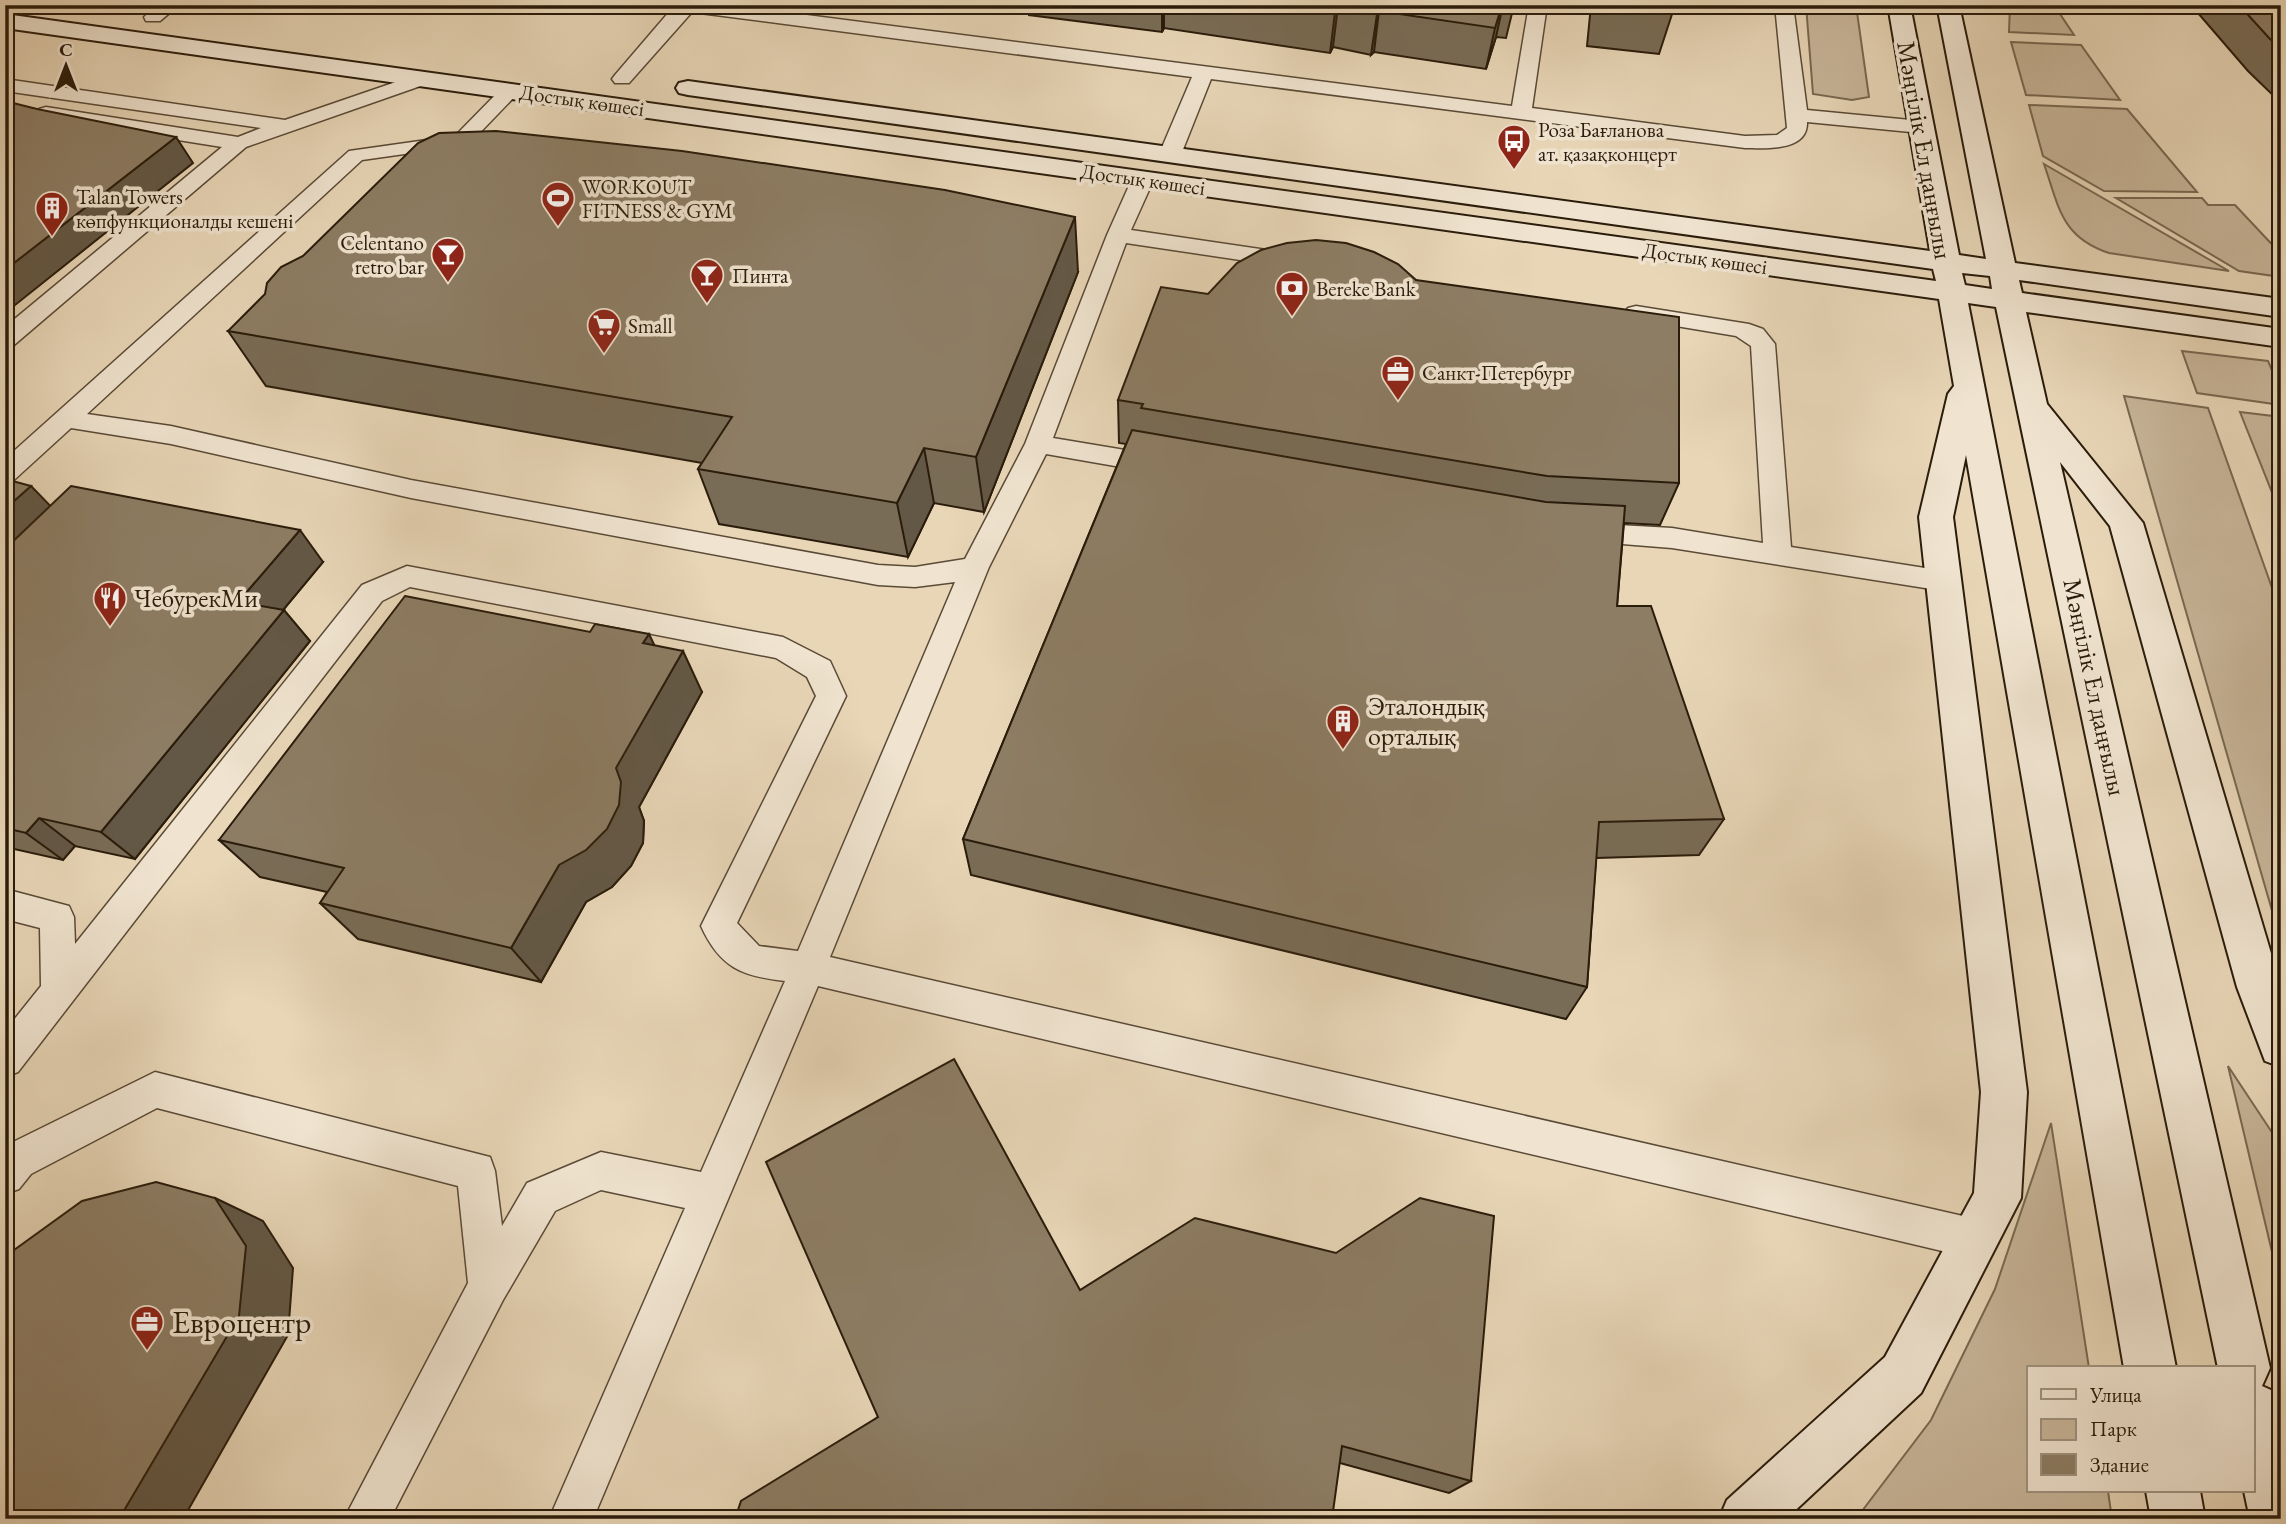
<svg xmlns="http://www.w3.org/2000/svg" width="2286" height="1524" font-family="'EB Garamond',serif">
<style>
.green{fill:#c8b69a;stroke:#796952;stroke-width:2}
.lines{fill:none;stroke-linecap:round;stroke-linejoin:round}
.lane-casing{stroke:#5a4a36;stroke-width:3}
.secondary-casing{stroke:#2a1c0b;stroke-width:4}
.lane{fill:#f0e4d0;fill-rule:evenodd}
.secondary{fill:#f0e4d0;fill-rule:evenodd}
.wall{fill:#796c56;stroke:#2a1c0b;stroke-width:2}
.shaded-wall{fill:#635846;stroke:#2a1c0b;stroke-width:2}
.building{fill:#8d7d64;stroke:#2a1c0b;stroke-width:2}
.labels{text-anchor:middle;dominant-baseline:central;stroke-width:7;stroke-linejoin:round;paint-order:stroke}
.far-street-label{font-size:21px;fill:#2a1c0b;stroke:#f0e4d0}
.far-poi-label{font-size:21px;fill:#2a1c0b;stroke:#f0e4d0;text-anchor:start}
.street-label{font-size:26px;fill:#2a1c0b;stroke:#f0e4d0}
.poi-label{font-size:26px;fill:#2a1c0b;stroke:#f0e4d0;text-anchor:start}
.near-poi-label{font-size:32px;fill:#2a1c0b;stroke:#f0e4d0;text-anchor:start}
</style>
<rect width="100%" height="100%" fill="#e8d6b7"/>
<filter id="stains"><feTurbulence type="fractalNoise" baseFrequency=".00286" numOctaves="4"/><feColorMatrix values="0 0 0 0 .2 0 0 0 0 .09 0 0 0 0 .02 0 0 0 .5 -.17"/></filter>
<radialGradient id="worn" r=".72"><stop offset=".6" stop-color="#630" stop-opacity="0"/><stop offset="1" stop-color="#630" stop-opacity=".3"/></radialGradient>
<path class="green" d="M 1806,5 L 1856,5 L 1869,97 L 1852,100 L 1813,94 Z
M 2010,5 L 2054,5 L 2074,35 L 2009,32 Z
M 2011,42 L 2081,45 L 2120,100 L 2026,95 Z
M 2029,105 L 2127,109 L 2197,192 L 2104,191 L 2043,156 Z
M 2044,164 L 2229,271 L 2109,253 C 2061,237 2059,207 2044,164 Z
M 2116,198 L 2202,198 L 2208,205 L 2235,205 L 2281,254 L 2281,277 L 2239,271 Z
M 2182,351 L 2268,361 L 2281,391 L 2281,405 L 2197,393 Z
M 2124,396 L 2208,408 L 2281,613 L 2281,942 Z
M 2240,412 L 2281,417 L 2281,515 Z
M 2228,1066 L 2281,1146 L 2281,1290 Z
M 2051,1123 L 2089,1368 L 2029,1368 L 2029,1491 L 2108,1491 L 2112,1519 L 1856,1519 L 1931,1420 L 1995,1289 Z"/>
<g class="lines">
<defs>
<path id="lane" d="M 157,5 L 179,5 L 160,21 L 146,21 L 144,17 Z
M 675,5 L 729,5 L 1512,106 L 1529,5 L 1547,5 L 1532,108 L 1745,136 L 1777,135 L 1787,128 L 1775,5 L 1793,5 L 1807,110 L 1921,121 L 1931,127 L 1921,133 L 1807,122 C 1808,152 1765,148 1745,148 L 1211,79 L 1182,152 L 1171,158 L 1160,152 L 1192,77 L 692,12 L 629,83 L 615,83 L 612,79 L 615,75 Z
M 422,73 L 429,75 L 432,79 L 429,83 L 246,147 L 14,345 L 5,348 L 5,327 L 222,147 L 46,119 L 36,113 L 39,109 L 46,107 L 238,137 L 261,128 L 5,91 L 5,79 L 285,120 Z
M 511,84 L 521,90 L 468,145 L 362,160 L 87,414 L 171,426 L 411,480 L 878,565 L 915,567 L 965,559 L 1025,444 L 1107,235 L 1132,179 L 1135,174 L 1151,174 L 1154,179 L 1131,230 L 1294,254 L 1305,261 L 1294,268 L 1126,243 L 1053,438 L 1161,456 L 1170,459 L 1174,465 L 1170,471 L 1161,474 L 1046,454 L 989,567 L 830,957 L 1976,1219 L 1990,1225 L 1996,1239 L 1990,1253 L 1976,1259 L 818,986 L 593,1519 L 549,1519 L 685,1208 L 601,1190 L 555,1211 L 503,1300 L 390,1519 L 344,1519 L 468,1283 L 458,1186 L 157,1108 L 31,1174 L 19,1189 L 5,1194 L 5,1146 L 155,1072 L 490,1157 L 495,1171 L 502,1226 L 527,1183 L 601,1152 L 701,1172 L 785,981 C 742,976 720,968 701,926 L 816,696 L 807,677 L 776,658 L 410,587 L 382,601 L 18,1072 L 5,1077 L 5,1031 L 41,986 L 40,928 L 5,919 L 5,889 L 69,906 L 74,917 L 75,944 L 362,585 L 407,566 L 783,637 L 830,661 L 846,696 L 737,923 L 759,946 L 798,951 L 955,582 L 915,587 L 878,585 L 411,498 L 171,444 L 71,428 L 14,480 L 5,483 L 5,459 L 349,151 L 455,136 L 504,86 Z
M 1636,306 L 1749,324 L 1763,329 L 1775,344 L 1791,547 L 1944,571 L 1954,574 L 1958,581 L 1954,588 L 1944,591 L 1672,548 L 1572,540 L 1568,533 L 1572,526 L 1582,523 L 1672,528 L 1763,543 L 1751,346 L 1736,336 L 1628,318 L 1624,313 L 1628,308 Z"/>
<path id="secondary" d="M 1888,5 L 1910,5 L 1959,255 L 1986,259 L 1937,5 L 1959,5 L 2015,263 L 2281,299 L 2281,317 L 2019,280 L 2022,293 L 2281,329 L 2281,347 L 2026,312 L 2047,404 L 2143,523 L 2281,987 L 2281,1067 L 2265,1061 L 2237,987 L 2110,526 L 2060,462 L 2270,1368 L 2262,1386 L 2271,1390 L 2281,1416 L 2281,1519 L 2250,1519 L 2244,1491 L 2253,1491 L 2253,1368 L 2218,1368 L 1996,307 L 1968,303 L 2176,1368 L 2124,1368 L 1966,455 L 1953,517 L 2027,1092 L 2021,1198 L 1921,1393 L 1786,1519 L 1719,1519 L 1727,1500 L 1885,1357 L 1974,1193 L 1981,1092 L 1919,517 L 1948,394 L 1954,386 L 1939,299 L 5,28 L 5,14 L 1936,281 L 1933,269 L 688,95 L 679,93 L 676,88 L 679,83 L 688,81 L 1930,251 ZM 1962,273 L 1990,276 L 1992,289 L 1965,285 Z
M 2146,1491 L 2200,1491 L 2205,1519 L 2151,1519 Z"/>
</defs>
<use href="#lane" class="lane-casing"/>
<use href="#secondary" class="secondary-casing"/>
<use href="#lane" class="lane"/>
<use href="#secondary" class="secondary"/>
</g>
<path class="wall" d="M 1028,5 L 1514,5 L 1506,38 L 1496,37 L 1486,69 L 1374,52 L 1371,55 L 1333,47 L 1330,53 L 1164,28 L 1162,32 L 1029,15 Z
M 1591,5 L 1675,5 L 1659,54 L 1587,46 Z
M 2191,5 L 2281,5 L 2281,103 L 2248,71 Z
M 1078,272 L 984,512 L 934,503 L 908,557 L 719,524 L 698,469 L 702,463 L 266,386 L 228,331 Z
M 1416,280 L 1679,483 L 1660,525 L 1624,523 L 1617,606 L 1724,819 L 1699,855 L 1596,858 L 1587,987 L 1566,1019 L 971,875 L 963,839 L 1126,444 L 1119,443 L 1118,400 L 1208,294 Z
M 5,479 L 50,506 L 323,562 L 283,610 L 310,641 L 135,859 L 75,846 L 63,860 L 5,847 Z
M 654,645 L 702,692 L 639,807 L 644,821 L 643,843 L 631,866 L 612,887 L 586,902 L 541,982 L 358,939 L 320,903 L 327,892 L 260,877 L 219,840 Z
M 1080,1290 L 1471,1481 L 1449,1493 L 1340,1463 L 878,1417 Z"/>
<path class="shaded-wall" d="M 1162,5 L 1164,5 L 1164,28 L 1162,32 Z
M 1502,5 L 1503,5 L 1496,37 L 1486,69 L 1495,28 Z
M 1338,6 L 1333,47 L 1330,53 L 1335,12 Z
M 1379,11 L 1374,52 L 1371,55 L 1377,14 Z
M 176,137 L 193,163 L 5,313 L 5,270 Z
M 1075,217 L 1078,272 L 984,512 L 976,457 Z
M 924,448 L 934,503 L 908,557 L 897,503 Z
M 31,486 L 62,518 L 5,571 L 5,509 Z
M 300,530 L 323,562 L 264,633 L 238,602 Z
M 284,610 L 310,641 L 135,859 L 101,832 Z
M 649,634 L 669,676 L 643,643 Z
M 683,651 L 702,692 L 639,807 L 644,821 L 643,843 L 631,866 L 612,887 L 586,902 L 541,982 L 511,948 Z
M 39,818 L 75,846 L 63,860 L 26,833 Z
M 215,1198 L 263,1221 L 293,1268 L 288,1335 L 183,1519 L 119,1519 Z"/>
<path class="building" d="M 1286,5 L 1502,5 L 1495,28 L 1379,11 L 1377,14 L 1338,6 L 1335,12 Z
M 2239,5 L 2281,5 L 2281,49 L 2270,39 Z
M 5,101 L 37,109 L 176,137 L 5,270 Z
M 496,131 L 682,151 L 945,190 L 1075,217 L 976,457 L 924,448 L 897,503 L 698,469 L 732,417 L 228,331 L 265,294 L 267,283 L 281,267 L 303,256 L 418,143 L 439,133 Z
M 1316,240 L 1346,243 L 1374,252 L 1398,264 L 1416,280 L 1679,317 L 1679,483 L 1547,476 L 1141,408 L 1143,404 L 1118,400 L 1161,287 L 1208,294 L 1237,263 L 1261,250 L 1287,243 Z
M 1132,430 L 1546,502 L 1625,506 L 1617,606 L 1651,606 L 1724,819 L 1599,822 L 1587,987 L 963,839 Z
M 5,479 L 31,486 L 5,509 Z
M 71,486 L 300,530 L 238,602 L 284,610 L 101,832 L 39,818 L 26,833 L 5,828 L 5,549 Z
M 405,596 L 590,632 L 595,624 L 649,634 L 643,643 L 683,651 L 616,768 L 621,782 L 619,805 L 607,829 L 586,850 L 559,865 L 511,948 L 320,903 L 344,868 L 219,840 Z
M 954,1059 L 1080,1290 L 1195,1218 L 1336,1253 L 1420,1198 L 1494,1216 L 1471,1481 L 1342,1446 L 1332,1519 L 735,1519 L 741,1501 L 878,1417 L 766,1162 Z
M 156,1182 L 215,1198 L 246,1246 L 239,1316 L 119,1519 L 5,1519 L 5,1260 L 10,1253 L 82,1201 Z"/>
<defs>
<symbol id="bus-pin" viewBox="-11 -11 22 30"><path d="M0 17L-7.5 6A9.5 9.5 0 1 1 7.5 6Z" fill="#8f2418" stroke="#f0e4d0"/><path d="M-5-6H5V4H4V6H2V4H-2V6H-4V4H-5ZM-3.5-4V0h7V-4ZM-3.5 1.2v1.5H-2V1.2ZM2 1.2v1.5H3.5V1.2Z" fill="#fff"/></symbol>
<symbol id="stadium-pin" viewBox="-11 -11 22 30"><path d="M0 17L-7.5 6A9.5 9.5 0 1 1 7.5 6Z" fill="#8f2418" stroke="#f0e4d0"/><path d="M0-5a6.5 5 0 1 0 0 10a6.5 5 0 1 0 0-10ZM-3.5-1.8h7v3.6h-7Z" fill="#fff"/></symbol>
<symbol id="building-pin" viewBox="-11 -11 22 30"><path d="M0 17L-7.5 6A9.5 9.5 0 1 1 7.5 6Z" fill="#8f2418" stroke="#f0e4d0"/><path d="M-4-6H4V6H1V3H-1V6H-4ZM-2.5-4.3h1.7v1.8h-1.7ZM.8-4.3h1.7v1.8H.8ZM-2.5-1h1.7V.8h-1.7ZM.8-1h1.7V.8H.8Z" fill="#fff"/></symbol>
<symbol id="bar-pin" viewBox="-11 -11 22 30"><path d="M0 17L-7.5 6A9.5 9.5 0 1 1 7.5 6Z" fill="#8f2418" stroke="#f0e4d0"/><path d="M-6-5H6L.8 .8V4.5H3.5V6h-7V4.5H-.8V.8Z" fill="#fff"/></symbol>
<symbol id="bank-pin" viewBox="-11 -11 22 30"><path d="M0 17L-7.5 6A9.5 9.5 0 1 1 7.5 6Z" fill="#8f2418" stroke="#f0e4d0"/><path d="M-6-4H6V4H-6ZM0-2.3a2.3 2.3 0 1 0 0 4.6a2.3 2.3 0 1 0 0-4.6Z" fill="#fff"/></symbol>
<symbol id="supermarket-pin" viewBox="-11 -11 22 30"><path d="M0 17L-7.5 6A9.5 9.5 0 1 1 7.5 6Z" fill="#8f2418" stroke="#f0e4d0"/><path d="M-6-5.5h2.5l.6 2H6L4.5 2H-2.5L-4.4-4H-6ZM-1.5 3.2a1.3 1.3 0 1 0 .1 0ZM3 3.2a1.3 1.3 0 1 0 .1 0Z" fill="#fff"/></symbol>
<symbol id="office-pin" viewBox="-11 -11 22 30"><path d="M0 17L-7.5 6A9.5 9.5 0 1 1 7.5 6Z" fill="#8f2418" stroke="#f0e4d0"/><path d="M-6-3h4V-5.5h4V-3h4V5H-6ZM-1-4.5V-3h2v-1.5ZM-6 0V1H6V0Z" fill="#fff"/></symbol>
<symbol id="restaurant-pin" viewBox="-11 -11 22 30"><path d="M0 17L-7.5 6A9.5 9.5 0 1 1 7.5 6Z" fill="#8f2418" stroke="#f0e4d0"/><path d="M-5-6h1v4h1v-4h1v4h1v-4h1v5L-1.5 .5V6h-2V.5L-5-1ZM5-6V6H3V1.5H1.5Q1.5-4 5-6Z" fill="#fff"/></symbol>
</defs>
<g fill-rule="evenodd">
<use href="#bus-pin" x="1495" y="122" width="38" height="52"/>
<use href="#stadium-pin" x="539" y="179" width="38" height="52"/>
<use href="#building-pin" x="33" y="189" width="38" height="52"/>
<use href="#bar-pin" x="429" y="235" width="38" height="52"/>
<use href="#bar-pin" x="688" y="256" width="38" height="52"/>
<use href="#bank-pin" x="1273" y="269" width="38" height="52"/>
<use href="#supermarket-pin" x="585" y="306" width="38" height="52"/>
<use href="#office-pin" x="1379" y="353" width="38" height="52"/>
<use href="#restaurant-pin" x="91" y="579" width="38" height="52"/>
<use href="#building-pin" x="1324" y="702" width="38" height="52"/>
<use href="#office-pin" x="128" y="1303" width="38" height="52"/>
</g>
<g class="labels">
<g class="far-street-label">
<text transform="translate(582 100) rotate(8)">Достық көшесі</text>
<text transform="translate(1143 179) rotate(8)">Достық көшесі</text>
<text transform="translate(1705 258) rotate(8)">Достық көшесі</text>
</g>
<g class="far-poi-label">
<text x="1538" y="129">Роза Бағланова<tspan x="1538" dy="24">ат. қазақконцерт</tspan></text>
<text x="582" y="186">WORKOUT<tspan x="582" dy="24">FITNESS &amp; GYM</tspan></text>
<text x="76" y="196">Talan Towers<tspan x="76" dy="24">көпфункционалды кешені</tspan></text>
<text x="424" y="242" text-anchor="end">Celentano<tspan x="424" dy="24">retro bar</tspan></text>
<text x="732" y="275">Пинта</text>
<text x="1316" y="288">Bereke Bank</text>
<text x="628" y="325">Small</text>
<text x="1422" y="372">Санкт-Петербург</text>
</g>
<g class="street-label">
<text transform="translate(1925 150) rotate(80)">Мәңгілік Ел даңғылы</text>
<text transform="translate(2095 687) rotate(78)">Мәңгілік Ел даңғылы</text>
</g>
<g class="poi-label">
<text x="134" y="598">ЧебурекМи</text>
<text x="1368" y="706">Эталондық<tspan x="1368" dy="30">орталық</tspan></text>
</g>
<g class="near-poi-label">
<text x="172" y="1322">Евроцентр</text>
</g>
</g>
<rect width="2286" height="1524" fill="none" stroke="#e8d6b7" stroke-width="28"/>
<rect x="7" y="7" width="2272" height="1510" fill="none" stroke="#2a1c0b" stroke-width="3.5"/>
<rect x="14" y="14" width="2258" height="1496" fill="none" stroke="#2a1c0b" stroke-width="2"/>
<rect x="2027" y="1366" width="228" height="126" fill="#f0e4d0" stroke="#a19481" stroke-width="2"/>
<rect x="2041" y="1389" width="35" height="10" fill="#f0e4d0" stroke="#a19481" stroke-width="2"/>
<text x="2090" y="1402" font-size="21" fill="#2a1c0b">Улица</text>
<rect x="2041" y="1419" width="35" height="21" fill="#c8b69a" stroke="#a19481" stroke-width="2"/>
<text x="2090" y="1436" font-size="21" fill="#2a1c0b">Парк</text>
<rect x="2041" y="1454" width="35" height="21" fill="#8d7d64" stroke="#a19481" stroke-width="2"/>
<text x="2090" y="1472" font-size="21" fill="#2a1c0b">Здание</text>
<g transform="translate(66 66)" stroke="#f0e4d0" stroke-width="5" paint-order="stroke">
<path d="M0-5L12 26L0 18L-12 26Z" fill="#2a1c0b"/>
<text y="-10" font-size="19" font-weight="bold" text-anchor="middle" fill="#2a1c0b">С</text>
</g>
<rect width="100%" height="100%" filter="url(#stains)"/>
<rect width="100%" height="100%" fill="url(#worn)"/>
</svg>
